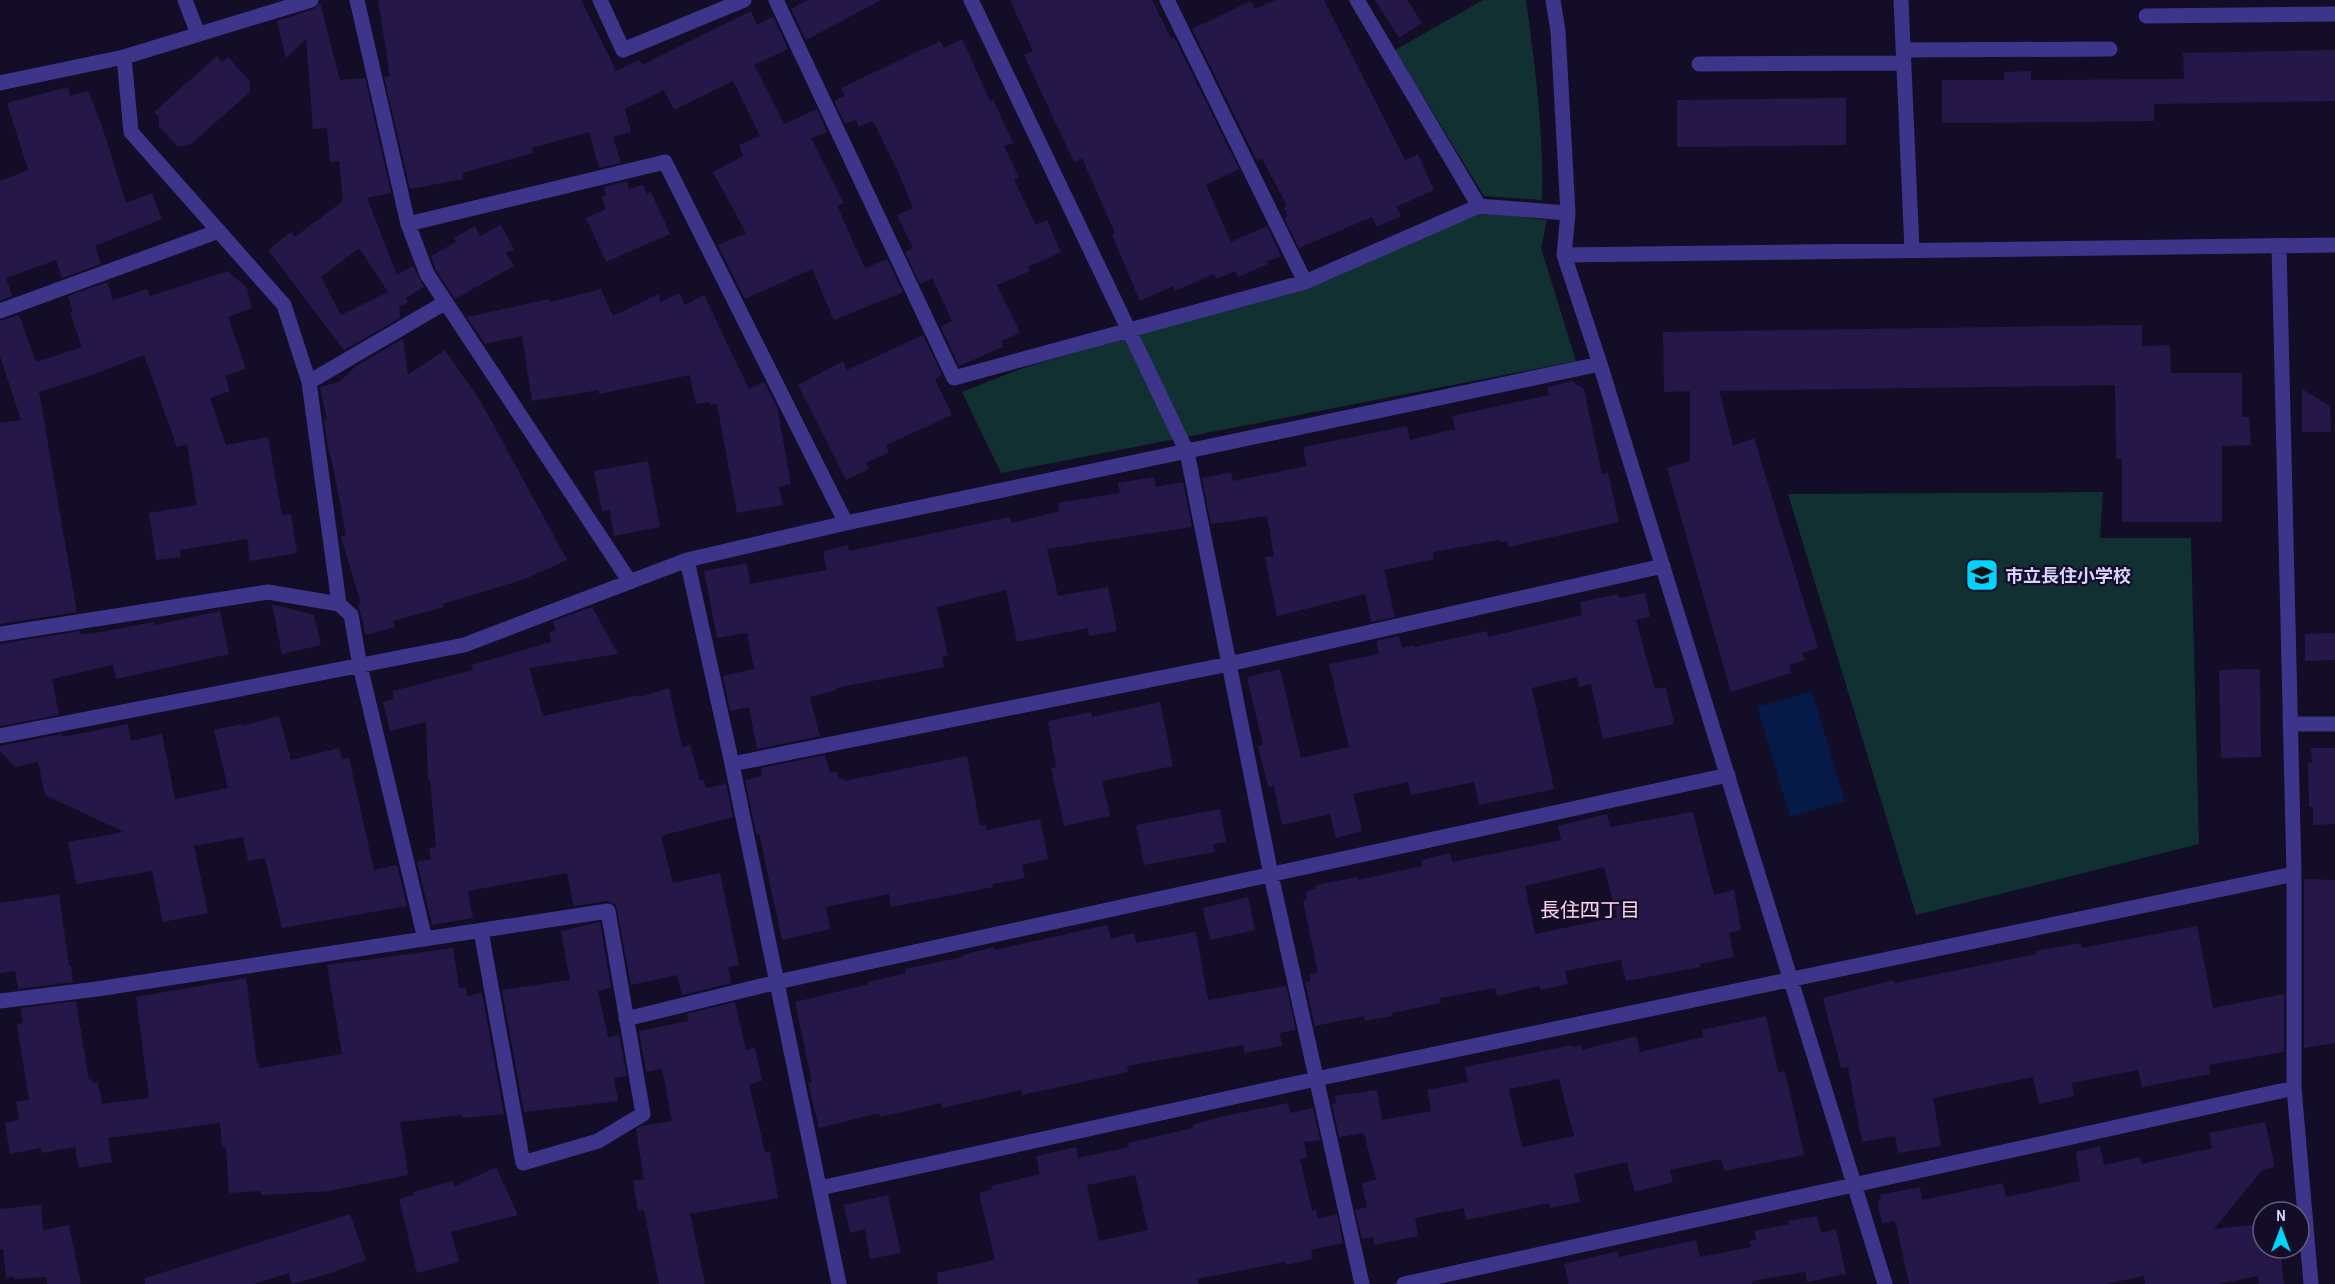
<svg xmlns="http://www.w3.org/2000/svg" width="2335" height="1284" font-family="'Archivo Narrow','Noto Sans JP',sans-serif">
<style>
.green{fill:#103031}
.water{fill:#061947}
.building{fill:#251849;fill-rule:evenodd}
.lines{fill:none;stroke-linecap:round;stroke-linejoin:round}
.minor{stroke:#3d3589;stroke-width:15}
.labels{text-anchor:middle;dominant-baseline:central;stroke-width:4.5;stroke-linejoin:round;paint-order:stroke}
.poi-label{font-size:18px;font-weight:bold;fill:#dbd3ff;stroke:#130d27;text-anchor:start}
.neighbourhood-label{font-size:20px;fill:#ffd5ed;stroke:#130d27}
</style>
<rect width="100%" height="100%" fill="#130d27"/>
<path class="green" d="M 1483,0 L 1526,0 C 1535,67 1544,133 1542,200 L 1484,196 L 1395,50 Z
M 1481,212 L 1547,220 L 1541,248 L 1576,361 L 1001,473 L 962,392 L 1020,369 L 1140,333 Z
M 2103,492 L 2100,538 L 2191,538 L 2199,844 L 1916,915 L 1788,494 Z"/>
<path class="water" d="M 1812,691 L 1845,801 L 1790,817 L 1757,707 Z"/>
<path class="building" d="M 378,0 L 581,0 L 616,71 L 639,60 L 642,65 L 751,11 L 757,25 L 773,17 L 788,49 L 754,65 L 784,124 L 817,109 L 827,132 L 811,138 L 844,203 L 837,206 L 864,266 L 866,268 L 887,259 L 903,292 L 834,320 L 812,269 L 745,299 L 718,245 L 746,233 L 713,172 L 743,156 L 739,145 L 760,136 L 733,81 L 674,110 L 664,90 L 625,109 L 631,132 L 613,137 L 621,163 L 599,168 L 589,132 L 532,148 L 533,153 L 462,173 L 463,179 L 410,189 L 384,77 L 390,76 Z
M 808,0 L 881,0 L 806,40 L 791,9 Z
M 1010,0 L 1152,0 L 1171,38 L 1174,37 L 1239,169 L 1206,185 L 1231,242 L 1267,226 L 1281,256 L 1266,262 L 1268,264 L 1238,277 L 1235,271 L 1216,279 L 1214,274 L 1175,291 L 1173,286 L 1140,301 L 1112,235 L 1115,233 L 1082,158 L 1074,162 L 1024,55 L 1033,51 Z
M 1276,0 L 1324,0 L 1405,160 L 1418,154 L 1434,190 L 1396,207 L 1401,216 L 1377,227 L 1372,217 L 1299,248 L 1284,218 L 1288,216 L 1284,208 L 1287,206 L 1262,158 L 1257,161 L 1192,29 L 1251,1 L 1255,9 Z
M 1375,0 L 1407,0 L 1422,23 L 1399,38 Z
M 320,3 L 340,80 L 365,78 L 391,193 L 367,198 L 397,275 L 413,266 L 424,287 L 406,298 L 408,303 L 399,307 L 400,318 L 344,350 L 268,250 L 291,232 L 295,237 L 343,201 L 339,161 L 330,162 L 327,128 L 313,129 L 306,39 L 286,58 L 277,21 L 314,9 ZM 359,248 L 388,292 L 341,315 L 321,277 Z
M 962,39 L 990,101 L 993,99 L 1013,143 L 1004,146 L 1019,177 L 1014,180 L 1036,225 L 1047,220 L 1061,252 L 1028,267 L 1030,271 L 997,285 L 1020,333 L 1001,341 L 1003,347 L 959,366 L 941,327 L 952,321 L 932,278 L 920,284 L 905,252 L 913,248 L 897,215 L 913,208 L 899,174 L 873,121 L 859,127 L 856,120 L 845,124 L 834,101 L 845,96 L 841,88 L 940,41 L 944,48 Z
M 2335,50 L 2335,101 L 2154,104 L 2154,121 L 1942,123 L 1942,80 L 2004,80 L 2004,72 L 2031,71 L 2031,80 L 2184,79 L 2183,53 Z
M 217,56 L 222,63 L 228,57 L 250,82 L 250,92 L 191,144 L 190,143 L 186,146 L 177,146 L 159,126 L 159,117 L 154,112 Z
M 68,87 L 70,96 L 88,91 L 102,126 L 126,203 L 152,193 L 162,219 L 95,246 L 101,264 L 62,278 L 56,260 L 6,278 L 12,296 L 0,301 L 0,181 L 28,170 L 7,103 Z
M 1846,98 L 1846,145 L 1677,147 L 1677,100 Z
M 627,181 L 629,189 L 643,185 L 647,194 L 651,192 L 670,234 L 606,262 L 586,218 L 606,209 L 601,197 L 606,196 L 604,187 Z
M 501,225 L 514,249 L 506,253 L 514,266 L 455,299 L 436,270 L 431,256 L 456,242 L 454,238 L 475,226 L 480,236 Z
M 228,271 L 247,288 L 252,308 L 228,317 L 246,369 L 225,376 L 230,391 L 210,398 L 226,445 L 268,437 L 282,515 L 291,514 L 297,553 L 250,561 L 247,539 L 180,550 L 181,557 L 156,560 L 149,513 L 197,505 L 187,444 L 177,447 L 144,355 L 86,377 L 39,392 L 77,612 L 0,624 L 0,423 L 21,420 L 0,356 L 0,321 L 19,315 L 36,362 L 82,347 L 70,313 L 73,312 L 68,296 L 107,282 L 113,300 L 147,289 L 150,296 Z
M 601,289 L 613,316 L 658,294 L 661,302 L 679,293 L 685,305 L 704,295 L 749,389 L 764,382 L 777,407 L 791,484 L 779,487 L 783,505 L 737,513 L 717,404 L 711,405 L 710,402 L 696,404 L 690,375 L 599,394 L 599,390 L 532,401 L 522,336 L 485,344 L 467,317 L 549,299 L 550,302 Z
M 2142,325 L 2142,346 L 2170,345 L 2171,373 L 2242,373 L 2242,417 L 2249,417 L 2251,445 L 2222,446 L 2222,522 L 2122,522 L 2122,459 L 2116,459 L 2115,385 L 1719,391 L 1733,446 L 1754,438 L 1818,648 L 1802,653 L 1805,660 L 1789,665 L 1791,673 L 1731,692 L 1667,468 L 1690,461 L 1690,391 L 1664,392 L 1663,332 Z
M 923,335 L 942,375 L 935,379 L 952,415 L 886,445 L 889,452 L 866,463 L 869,469 L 846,480 L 798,385 L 843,361 L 847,370 Z
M 403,339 L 408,375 L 445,350 L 481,402 L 567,560 L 525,579 L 443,604 L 444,607 L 393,621 L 395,627 L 366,635 L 358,604 L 361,603 L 341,537 L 346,535 L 332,461 L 328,448 L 324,420 L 327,420 L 320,387 L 339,382 L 356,366 Z
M 1572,381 L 1584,389 L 1602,474 L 1608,473 L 1619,522 L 1509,547 L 1508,541 L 1499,542 L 1499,540 L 1433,552 L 1434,559 L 1384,570 L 1395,617 L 1371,622 L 1365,594 L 1277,616 L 1265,557 L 1274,556 L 1267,516 L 1211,524 L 1202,478 L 1231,472 L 1233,481 L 1307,466 L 1303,447 L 1407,426 L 1410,440 L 1455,429 L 1452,416 L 1549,395 L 1547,387 Z
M 2302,389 L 2330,406 L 2331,432 L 2302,432 Z
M 648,461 L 660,527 L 614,536 L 610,510 L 602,511 L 594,471 Z
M 1154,477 L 1156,487 L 1183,482 L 1192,527 L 1047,549 L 1058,596 L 1108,587 L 1117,631 L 1089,636 L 1088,628 L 1017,642 L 1006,590 L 937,607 L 948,656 L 942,657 L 944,667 L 836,688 L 837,690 L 810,697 L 820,736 L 757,749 L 749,707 L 730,711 L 723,676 L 754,669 L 747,633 L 717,638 L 704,571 L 747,563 L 750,584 L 827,570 L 823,551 L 848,545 L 849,551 L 1010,517 L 1012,523 L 1060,511 L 1058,503 L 1120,493 L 1118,483 Z
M 1645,593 L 1650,617 L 1636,620 L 1655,689 L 1666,687 L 1674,724 L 1603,739 L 1591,684 L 1579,687 L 1577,677 L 1532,688 L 1554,789 L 1479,805 L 1474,782 L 1411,795 L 1408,782 L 1353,794 L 1362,831 L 1336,838 L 1330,814 L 1282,825 L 1274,786 L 1268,787 L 1258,746 L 1263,745 L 1247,677 L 1280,669 L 1301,758 L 1349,747 L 1329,664 L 1379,654 L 1376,641 L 1399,636 L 1402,648 L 1414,645 L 1414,647 L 1487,631 L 1488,637 L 1582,615 L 1580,602 L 1618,594 L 1619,598 Z
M 272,604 L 314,615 L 321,645 L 282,654 Z
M 592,607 L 618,654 L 529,668 L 543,716 L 639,695 L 640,697 L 669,688 L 682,747 L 690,745 L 700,781 L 704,780 L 706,788 L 726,784 L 733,817 L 661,836 L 673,883 L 720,873 L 739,965 L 728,967 L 731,983 L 682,995 L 677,975 L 631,985 L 616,905 L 607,901 L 574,906 L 567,873 L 468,891 L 473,918 L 432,925 L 417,862 L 431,859 L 429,848 L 436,847 L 430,780 L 428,780 L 426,722 L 390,731 L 383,702 L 394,699 L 393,691 L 473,670 L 472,665 L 551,642 L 549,632 L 556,631 L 553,621 Z
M 220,611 L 229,654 L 116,679 L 113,665 L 52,679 L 59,715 L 0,726 L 0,644 L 80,631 L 81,635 L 89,633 L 90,634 L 154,622 L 155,625 Z
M 2335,633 L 2335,660 L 2305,661 L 2305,634 Z
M 2260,669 L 2261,757 L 2221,758 L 2219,670 Z
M 1160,702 L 1173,766 L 1102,781 L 1110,816 L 1064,826 L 1051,768 L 1056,767 L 1048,721 L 1091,712 L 1092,717 Z
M 279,716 L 291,760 L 339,748 L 342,759 L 349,758 L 374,870 L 397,865 L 407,906 L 282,928 L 265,858 L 248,861 L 243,837 L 194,846 L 208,913 L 163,922 L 152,871 L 76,884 L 68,842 L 124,832 L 45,795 L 38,762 L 15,767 L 0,751 L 0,746 L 62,734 L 63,737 L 128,724 L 131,741 L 162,734 L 175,799 L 228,788 L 214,730 L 242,724 L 242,726 Z
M 2311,748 L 2335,748 L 2335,824 L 2313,825 L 2313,807 L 2309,807 L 2308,763 L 2312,763 Z
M 825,755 L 830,773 L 837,772 L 838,779 L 843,778 L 844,781 L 967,756 L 980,826 L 986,825 L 987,830 L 1040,819 L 1048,859 L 1022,865 L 1025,878 L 993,884 L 993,887 L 891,907 L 889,894 L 826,907 L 830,929 L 782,940 L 759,833 L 756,834 L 745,780 L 762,776 L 761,768 Z
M 1220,809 L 1226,842 L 1213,844 L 1214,852 L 1144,865 L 1136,825 Z
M 1693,812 L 1714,895 L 1734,890 L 1741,930 L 1729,933 L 1734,957 L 1700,964 L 1701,967 L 1626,981 L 1621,960 L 1565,971 L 1568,984 L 1540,990 L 1539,986 L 1497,996 L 1495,988 L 1440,998 L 1441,1003 L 1391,1013 L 1392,1016 L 1365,1021 L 1364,1016 L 1315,1026 L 1305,982 L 1310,981 L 1309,974 L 1318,973 L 1303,901 L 1307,900 L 1306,891 L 1316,889 L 1316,885 L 1358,877 L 1358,880 L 1422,866 L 1421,860 L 1450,853 L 1452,862 L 1561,840 L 1558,826 L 1607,814 L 1610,827 ZM 1604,867 L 1617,917 L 1535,934 L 1525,886 Z
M 2304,879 L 2335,880 L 2335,1043 L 2304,1048 Z
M 59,894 L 69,966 L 71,966 L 73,982 L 18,989 L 15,971 L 0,973 L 0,903 Z
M 1248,897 L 1255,930 L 1210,940 L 1203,908 Z
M 600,922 L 611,988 L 598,991 L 608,1037 L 619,1035 L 627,1076 L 614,1078 L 618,1101 L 524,1112 L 502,990 L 570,980 L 561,931 Z
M 1107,925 L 1111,939 L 1134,933 L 1136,943 L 1196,932 L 1208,1000 L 1286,986 L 1296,1030 L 1280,1033 L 1282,1046 L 1244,1053 L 1243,1045 L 1127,1066 L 1128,1072 L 1022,1095 L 1021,1090 L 942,1108 L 941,1103 L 880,1117 L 879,1113 L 819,1128 L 808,1083 L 812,1083 L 795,1002 L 869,984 L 868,982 L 906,973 L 905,969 L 963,957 L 963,955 L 994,947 L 995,950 Z
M 2197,926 L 2213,1008 L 2284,994 L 2284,1052 L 2209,1065 L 2210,1074 L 2142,1087 L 2138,1070 L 2072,1083 L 2074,1096 L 2039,1104 L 2033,1077 L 1933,1098 L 1941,1146 L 1898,1153 L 1895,1136 L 1862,1142 L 1848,1067 L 1841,1068 L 1823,998 L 1894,980 L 1894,983 L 2037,954 L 2036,951 L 2081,943 L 2082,948 Z
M 453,948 L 459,988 L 466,987 L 467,996 L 482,993 L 504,1114 L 462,1118 L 462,1115 L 400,1122 L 408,1175 L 329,1191 L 261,1195 L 261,1191 L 229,1193 L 226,1147 L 222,1147 L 220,1123 L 108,1138 L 112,1162 L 79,1168 L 75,1147 L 42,1153 L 41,1148 L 10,1154 L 5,1123 L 19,1120 L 16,1102 L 29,1100 L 17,1024 L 23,1023 L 21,1008 L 76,1001 L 89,1080 L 92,1079 L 93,1083 L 98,1082 L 102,1104 L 149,1098 L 136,997 L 246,978 L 257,1063 L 259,1063 L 260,1068 L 342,1054 L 327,965 Z
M 735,1002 L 746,1050 L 755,1048 L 762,1081 L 749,1084 L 765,1152 L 770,1151 L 778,1198 L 690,1214 L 705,1284 L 659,1284 L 644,1210 L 638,1211 L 633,1181 L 644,1179 L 636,1129 L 641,1126 L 672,1121 L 662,1069 L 646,1072 L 639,1031 L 688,1021 L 687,1014 Z
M 1766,1016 L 1778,1072 L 1785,1071 L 1804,1155 L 1724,1171 L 1721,1159 L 1670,1170 L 1673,1182 L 1635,1192 L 1627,1162 L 1574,1174 L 1580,1202 L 1550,1208 L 1549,1203 L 1466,1220 L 1464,1208 L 1415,1218 L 1418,1236 L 1374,1245 L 1373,1237 L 1362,1239 L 1355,1210 L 1367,1207 L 1362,1183 L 1376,1180 L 1364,1133 L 1339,1137 L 1332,1104 L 1336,1103 L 1335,1096 L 1377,1090 L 1382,1120 L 1431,1111 L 1427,1090 L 1468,1082 L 1465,1067 L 1572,1045 L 1573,1047 L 1581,1045 L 1582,1050 L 1636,1036 L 1640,1052 L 1703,1037 L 1702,1030 ZM 1559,1079 L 1574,1136 L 1522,1147 L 1509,1089 Z
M 1288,1103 L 1290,1113 L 1313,1108 L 1320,1140 L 1304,1142 L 1307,1157 L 1300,1159 L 1312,1211 L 1316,1210 L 1318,1219 L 1337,1214 L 1343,1243 L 1311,1250 L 1313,1259 L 1286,1265 L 1285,1262 L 1197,1279 L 1198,1284 L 938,1284 L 937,1273 L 995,1260 L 979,1193 L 992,1190 L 991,1186 L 1040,1174 L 1036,1156 L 1076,1147 L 1078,1158 L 1129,1147 L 1128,1143 L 1193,1128 L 1193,1125 L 1220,1117 ZM 1135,1175 L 1148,1230 L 1099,1241 L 1087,1185 Z
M 2265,1122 L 2275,1167 L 2262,1170 L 2214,1229 L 2263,1224 L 2263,1248 L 2280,1248 L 2284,1284 L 2259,1284 L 2258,1276 L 2218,1284 L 2145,1284 L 2144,1276 L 2106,1284 L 1909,1284 L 1896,1224 L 1894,1221 L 1882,1223 L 1877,1201 L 1881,1200 L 1880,1195 L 1920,1187 L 1922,1200 L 2003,1183 L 2006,1197 L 2080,1181 L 2076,1152 L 2100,1146 L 2104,1165 L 2140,1157 L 2141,1164 L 2212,1148 L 2209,1133 Z
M 496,1167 L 518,1215 L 451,1232 L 459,1262 L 417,1273 L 399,1199 L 414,1195 L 413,1192 L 453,1181 L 454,1187 Z
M 888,1195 L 901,1253 L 870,1259 L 865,1229 L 850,1233 L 844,1205 Z
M 41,1205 L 43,1230 L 69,1225 L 81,1284 L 47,1284 L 46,1277 L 14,1279 L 14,1276 L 6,1278 L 3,1249 L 0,1249 L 0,1209 Z
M 350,1214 L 366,1260 L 328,1274 L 292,1284 L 289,1273 L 253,1284 L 145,1284 L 145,1278 Z
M 1817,1216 L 1821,1233 L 1836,1229 L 1846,1274 L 1807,1282 L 1805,1272 L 1752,1281 L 1752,1284 L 1569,1284 L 1564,1264 L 1618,1251 L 1619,1257 L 1696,1240 L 1700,1257 L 1751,1247 L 1750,1241 L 1756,1240 L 1754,1231 L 1789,1224 L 1788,1221 Z"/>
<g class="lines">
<path class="minor" d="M 185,0 L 198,34
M 357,0 L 408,224 L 427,274 L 630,582
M 600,0 L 623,50 L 744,0
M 776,0 L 954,378 L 1305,282 L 1479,206 L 1568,213
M 971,0 L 1187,452 L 1271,875 L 1362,1284
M 1167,0 L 1305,282
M 1357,0 L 1479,206
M 1553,0 L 1558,31 L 1568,213 L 1564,255 L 1600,364
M 1901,0 L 1912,250
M 2146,16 L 2335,14
M 1903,50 L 2110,49
M 124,57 L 131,132 L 284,305 L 309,382 L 339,604 L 351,615 L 360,666 L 425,939
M 1699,64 L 1904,63
M 0,83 L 124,57 L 311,0
M 408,224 L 665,162 L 846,523 L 687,560 L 732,764 L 839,1284
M 2279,246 L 2294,874 L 2294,1088
M 1564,255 L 2335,245
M 0,311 L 219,231
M 309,382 L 446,302
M 846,523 L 1600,364 L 1885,1284
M 0,634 L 268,592 L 339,604
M 2290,724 L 2335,724
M 0,736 L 464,645 L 687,560
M 732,764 L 1229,664 L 1663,566
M 0,1001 L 97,989 L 608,911 L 643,1114 L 598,1141 L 523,1163 L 481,931
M 626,1019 L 777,982 L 1728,775
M 820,1188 L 1316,1079 L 2294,874
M 1404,1284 L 2294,1088 L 2311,1284"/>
</g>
<defs>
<symbol id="school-square" viewBox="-11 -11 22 22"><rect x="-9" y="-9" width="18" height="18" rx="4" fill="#00d4fe" stroke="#130d27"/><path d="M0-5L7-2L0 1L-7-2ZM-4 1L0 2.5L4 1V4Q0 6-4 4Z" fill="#111"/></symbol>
</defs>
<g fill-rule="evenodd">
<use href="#school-square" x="1963" y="556" width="38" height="38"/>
</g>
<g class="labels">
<g class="poi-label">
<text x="2005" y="575">市立長住小学校</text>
</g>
<g class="neighbourhood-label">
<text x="1590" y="909">長住四丁目</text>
</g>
</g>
<g transform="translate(2281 1230)"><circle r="28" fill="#130d27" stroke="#635c7d" stroke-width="1.5"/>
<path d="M0-4.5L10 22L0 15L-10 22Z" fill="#00d4fe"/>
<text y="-9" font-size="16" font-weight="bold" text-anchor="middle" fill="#dbd3ff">N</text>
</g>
</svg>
